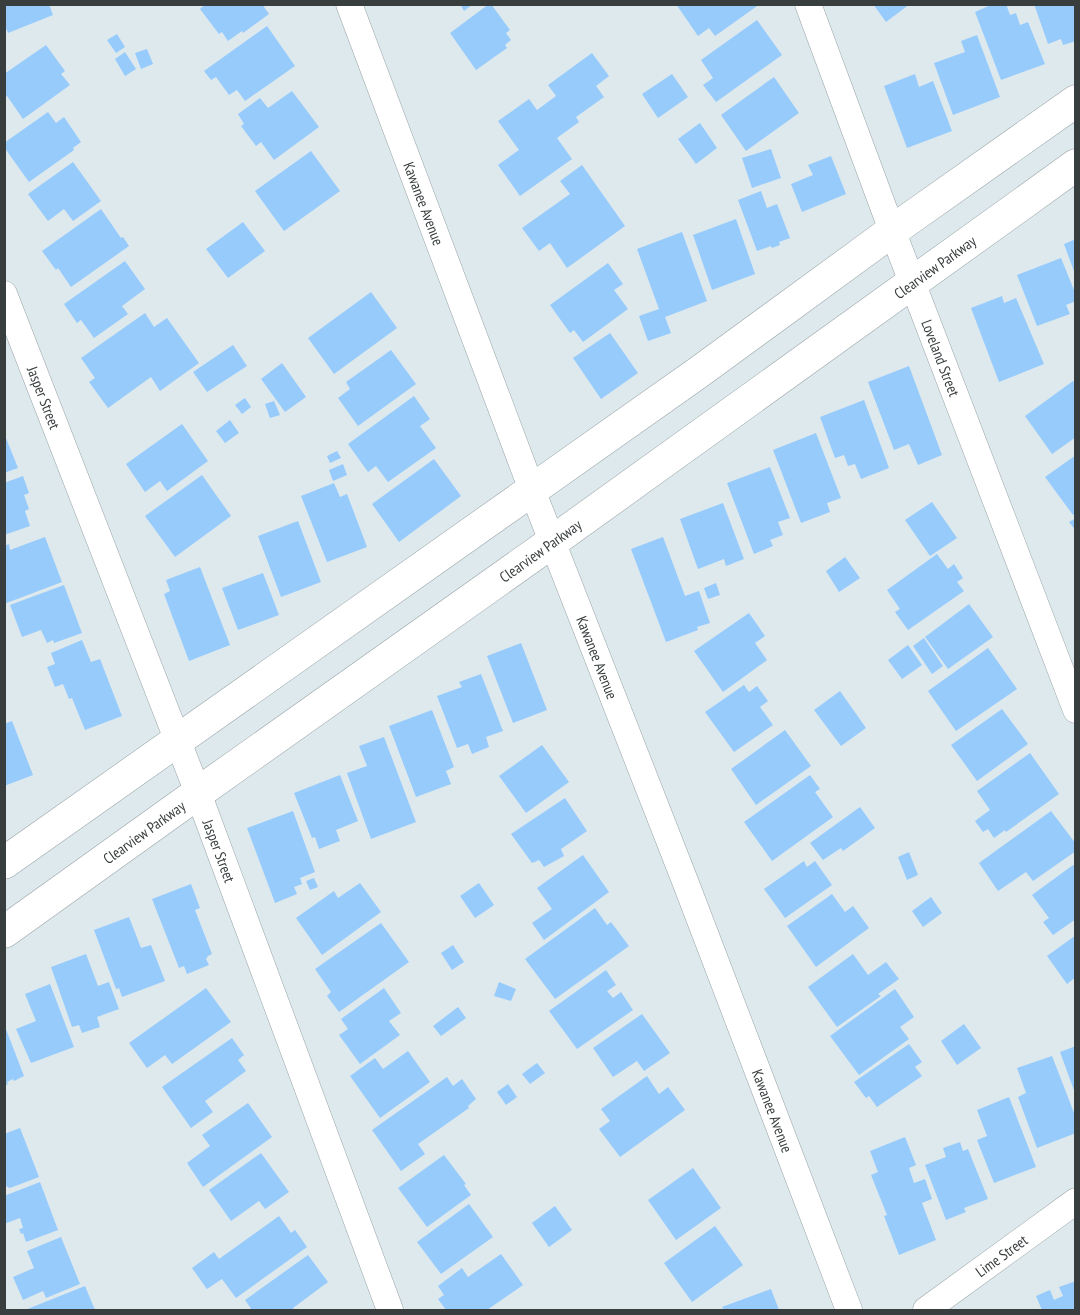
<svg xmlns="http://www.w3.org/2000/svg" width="1080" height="1315" font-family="'PT Sans Narrow',sans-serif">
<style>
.building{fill:#97cbfc}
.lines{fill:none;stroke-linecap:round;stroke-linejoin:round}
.minor-casing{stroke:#99a4a7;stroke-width:27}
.major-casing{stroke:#99a4a7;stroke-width:33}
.minor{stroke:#fff;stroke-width:26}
.major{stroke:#fff;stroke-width:32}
.labels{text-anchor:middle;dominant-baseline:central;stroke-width:6;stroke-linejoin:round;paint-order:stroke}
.street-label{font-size:15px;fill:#383d3e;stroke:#ebf6fa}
</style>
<rect width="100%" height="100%" fill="#dde9ed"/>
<path class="building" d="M 4,4 L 49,4 L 53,15 L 8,33 L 4,24 Z
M 206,4 L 262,4 L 269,14 L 243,33 L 242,31 L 228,41 L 222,32 L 219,34 L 200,9 Z
M 460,4 L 473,4 L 464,11 Z
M 489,4 L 491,4 L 510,30 L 506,33 L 511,40 L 505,45 L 507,48 L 476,70 L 450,33 Z
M 676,4 L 760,4 L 715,36 L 709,28 L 698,36 Z
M 873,4 L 910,4 L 886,22 Z
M 993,4 L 1006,4 L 1010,15 L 1016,13 L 1020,25 L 1028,22 L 1045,64 L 1001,80 L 975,12 Z
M 1034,4 L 1076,4 L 1076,41 L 1063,45 L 1061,39 L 1048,44 Z
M 757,20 L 782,55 L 716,102 L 703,85 L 713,78 L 701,60 Z
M 267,26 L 295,66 L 245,101 L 237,90 L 229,95 L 216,77 L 211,80 L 204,71 Z
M 117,34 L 125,47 L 116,53 L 107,40 Z
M 977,35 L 1000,97 L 953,115 L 934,63 L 965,52 L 961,41 Z
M 46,45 L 65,71 L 61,74 L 70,85 L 23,119 L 7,96 L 4,97 L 4,74 Z
M 147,49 L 153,64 L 141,69 L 135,53 Z
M 125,52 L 136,69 L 125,76 L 115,59 Z
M 592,53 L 609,76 L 596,86 L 604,97 L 576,117 L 579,122 L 557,138 L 572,159 L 520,196 L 498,165 L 519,150 L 498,121 L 529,99 L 537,110 L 556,96 L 548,85 Z
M 672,74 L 688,97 L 658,118 L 642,94 Z
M 915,74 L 919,87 L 933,81 L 952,131 L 907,148 L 884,86 Z
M 774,77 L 799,113 L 746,151 L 721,115 Z
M 292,91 L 319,127 L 274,160 L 261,142 L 256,146 L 241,126 L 244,124 L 238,114 L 260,98 L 268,108 Z
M 48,112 L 56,123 L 64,117 L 81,142 L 73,148 L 74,150 L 29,182 L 4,147 L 4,143 Z
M 700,123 L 717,148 L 696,164 L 678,139 Z
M 771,149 L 781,178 L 752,188 L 742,158 Z
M 311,151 L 340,191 L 284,231 L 255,191 Z
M 831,156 L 846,194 L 802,212 L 791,184 L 813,175 L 808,165 Z
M 73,162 L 101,201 L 73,221 L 64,209 L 48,221 L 28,194 Z
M 582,165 L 625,226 L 567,268 L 550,243 L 539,251 L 522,228 L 570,194 L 560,181 Z
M 761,191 L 767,208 L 777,204 L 790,238 L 779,242 L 780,245 L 772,248 L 771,246 L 757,251 L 738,200 Z
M 101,209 L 121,238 L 123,237 L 129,246 L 71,287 L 58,268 L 56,270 L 42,251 Z
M 736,219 L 755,274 L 712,290 L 693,235 Z
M 243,222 L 265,251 L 228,278 L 206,249 Z
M 682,232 L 707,301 L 665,317 L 671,333 L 648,341 L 639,316 L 659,309 L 637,249 Z
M 1076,239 L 1076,274 L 1075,274 L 1064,244 Z
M 1061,258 L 1076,295 L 1076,301 L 1066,305 L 1070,314 L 1037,326 L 1017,275 Z
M 125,261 L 145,289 L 122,306 L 128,314 L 94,338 L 81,320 L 77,323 L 64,304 Z
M 608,263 L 623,284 L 614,290 L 628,309 L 583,342 L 574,330 L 570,333 L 550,305 Z
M 371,292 L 397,328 L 334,374 L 308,338 Z
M 1002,296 L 1004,303 L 1016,298 L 1044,364 L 999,382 L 971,308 Z
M 145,313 L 154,327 L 167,318 L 199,363 L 160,391 L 151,377 L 108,408 L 89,382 L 95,378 L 81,358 Z
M 610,333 L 638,373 L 601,399 L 573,358 Z
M 233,345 L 247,366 L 207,392 L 193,372 Z
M 391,350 L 416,384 L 358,426 L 338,398 L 350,389 L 346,382 Z
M 282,363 L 306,397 L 285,412 L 261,379 Z
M 909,366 L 942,455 L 918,465 L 909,444 L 894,450 L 868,382 Z
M 1073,381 L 1076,384 L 1076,437 L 1052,454 L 1025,416 Z
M 414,396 L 430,419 L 420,426 L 436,448 L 388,482 L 376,466 L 368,472 L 348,444 Z
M 245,398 L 251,407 L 242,414 L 235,405 Z
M 864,400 L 889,468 L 861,479 L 855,464 L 848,466 L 844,455 L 835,458 L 820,417 Z
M 274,401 L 280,415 L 270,418 L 265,404 Z
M 230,420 L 239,433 L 225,443 L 216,431 Z
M 182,424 L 208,461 L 167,491 L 160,481 L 145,492 L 126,464 Z
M 4,433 L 18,468 L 4,473 Z
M 816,433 L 841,498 L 827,503 L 830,512 L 801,523 L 773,450 Z
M 337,451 L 341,458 L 330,463 L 327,456 Z
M 1076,455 L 1076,512 L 1073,515 L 1045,477 Z
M 434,459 L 461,496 L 399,542 L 372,504 Z
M 343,464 L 347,475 L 333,481 L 329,470 Z
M 770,467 L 790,518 L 778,522 L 783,535 L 770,540 L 773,546 L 754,554 L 727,483 Z
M 202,475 L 231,516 L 175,557 L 145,516 Z
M 23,476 L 29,493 L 24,495 L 29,509 L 25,511 L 30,526 L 4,535 L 4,483 Z
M 334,483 L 340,497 L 347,494 L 367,547 L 327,562 L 301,496 Z
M 932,502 L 957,538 L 930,556 L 905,520 Z
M 723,503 L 744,559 L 726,566 L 724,559 L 698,569 L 680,519 Z
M 1076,518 L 1076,531 L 1069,522 Z
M 298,521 L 321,582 L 281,597 L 258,536 Z
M 45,537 L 62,582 L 4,604 L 4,546 L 9,544 L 10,550 Z
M 663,537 L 685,596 L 699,591 L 710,623 L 697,627 L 698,630 L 666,642 L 631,549 Z
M 937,554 L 948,569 L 954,564 L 963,578 L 957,582 L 964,591 L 908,630 L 895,612 L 900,609 L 887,590 Z
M 845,557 L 860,578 L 839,592 L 826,571 Z
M 200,567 L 230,645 L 189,661 L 164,594 L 170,591 L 166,580 Z
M 263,573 L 279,615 L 238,630 L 222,588 Z
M 716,583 L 720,595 L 708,599 L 704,588 Z
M 64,585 L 82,633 L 54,643 L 53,640 L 47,643 L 41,630 L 22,637 L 10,605 Z
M 969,604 L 993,637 L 948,669 L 925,637 Z
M 749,613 L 765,636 L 755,643 L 767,660 L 723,692 L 694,651 Z
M 924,638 L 943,666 L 932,674 L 913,646 Z
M 82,640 L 91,662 L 100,659 L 122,716 L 85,730 L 72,698 L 69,699 L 63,684 L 55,687 L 47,667 L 55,664 L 51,653 Z
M 521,643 L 547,710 L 513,723 L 487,656 Z
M 908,645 L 922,665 L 902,679 L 888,660 Z
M 988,648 L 1017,689 L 956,731 L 928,691 Z
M 481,674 L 503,731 L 486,737 L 489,747 L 472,754 L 468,744 L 457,748 L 437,696 L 462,687 L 459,682 Z
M 744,685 L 749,692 L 757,686 L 768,701 L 760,707 L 773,725 L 734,752 L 705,712 Z
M 840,691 L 866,728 L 841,746 L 814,710 Z
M 1002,709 L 1028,744 L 977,781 L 951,745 Z
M 432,710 L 454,767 L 446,771 L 451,784 L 416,797 L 389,726 Z
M 12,721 L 33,775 L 4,786 L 4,724 Z
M 785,730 L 811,766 L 756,805 L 731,769 Z
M 384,737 L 416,822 L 371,839 L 347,773 L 367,766 L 359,746 Z
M 542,745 L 569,782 L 526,813 L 499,776 Z
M 1030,753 L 1059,794 L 1006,832 L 1005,830 L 994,838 L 988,829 L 983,832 L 975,821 L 990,810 L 977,791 Z
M 340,775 L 358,821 L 336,830 L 340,841 L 319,849 L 315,837 L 312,838 L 294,793 Z
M 810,775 L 820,789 L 815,792 L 833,817 L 772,861 L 744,822 Z
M 565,798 L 587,831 L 561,849 L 564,856 L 544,867 L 539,860 L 532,863 L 511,834 Z
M 860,807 L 875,828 L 843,851 L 841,848 L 823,860 L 810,843 Z
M 293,811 L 315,872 L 300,878 L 302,884 L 294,887 L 297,894 L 275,903 L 247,828 Z
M 1051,811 L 1076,844 L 1076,851 L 1033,881 L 1026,872 L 998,891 L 979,863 Z
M 909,852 L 918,875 L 907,880 L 898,857 Z
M 583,855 L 609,892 L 544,940 L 532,923 L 552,909 L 537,888 Z
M 804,861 L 807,867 L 815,861 L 832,885 L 785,918 L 764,889 Z
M 1073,865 L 1076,868 L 1076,919 L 1053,935 L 1043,922 L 1049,918 L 1032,895 Z
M 314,878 L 318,887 L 310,890 L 306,881 Z
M 360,883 L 381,912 L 322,955 L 296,918 L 334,891 L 338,898 Z
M 479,883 L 494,905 L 475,918 L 460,896 Z
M 191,884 L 200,908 L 195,910 L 212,954 L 208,956 L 206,959 L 209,965 L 187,974 L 184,966 L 179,968 L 152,899 Z
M 832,894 L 845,912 L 853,906 L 869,928 L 816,967 L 787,926 Z
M 931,897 L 942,913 L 923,927 L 912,911 Z
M 595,908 L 607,925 L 611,922 L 629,946 L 555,999 L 525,959 Z
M 129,917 L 141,948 L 151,945 L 165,981 L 122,997 L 119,988 L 116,989 L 94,930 Z
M 381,923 L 409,962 L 339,1012 L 327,996 L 331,992 L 315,969 Z
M 1076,935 L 1076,977 L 1067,984 L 1047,956 Z
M 453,945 L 464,962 L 452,970 L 441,953 Z
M 86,954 L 98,986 L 109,982 L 119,1009 L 97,1017 L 100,1027 L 82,1033 L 79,1025 L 72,1027 L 51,967 Z
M 853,954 L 868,975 L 886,962 L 899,979 L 878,994 L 881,996 L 837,1027 L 808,987 Z
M 606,970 L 616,985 L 607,991 L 613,998 L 621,992 L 633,1010 L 577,1049 L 549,1011 Z
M 499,982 L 516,989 L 511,1001 L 494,996 Z
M 50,984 L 74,1047 L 31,1063 L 16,1029 L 36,1021 L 25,994 Z
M 206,988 L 231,1022 L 172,1064 L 165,1055 L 147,1068 L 129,1043 Z
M 384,988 L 401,1013 L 389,1021 L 400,1035 L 360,1064 L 339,1035 L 348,1029 L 341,1019 Z
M 895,989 L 914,1017 L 900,1027 L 909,1039 L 859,1075 L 830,1036 Z
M 458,1007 L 466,1018 L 441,1036 L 433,1026 Z
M 642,1014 L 670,1053 L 644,1071 L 637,1061 L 613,1077 L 593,1048 Z
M 4,1024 L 24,1076 L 14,1081 L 13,1079 L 7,1082 L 8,1084 L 4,1086 Z
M 964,1024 L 981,1048 L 957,1065 L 941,1041 Z
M 232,1038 L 244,1055 L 238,1060 L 246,1071 L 205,1101 L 213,1112 L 191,1128 L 162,1087 Z
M 909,1044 L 922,1062 L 915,1067 L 922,1076 L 877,1107 L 869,1096 L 866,1098 L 854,1082 Z
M 1076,1046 L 1076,1093 L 1075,1093 L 1060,1052 Z
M 408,1051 L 430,1082 L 380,1118 L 350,1076 L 375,1058 L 383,1069 Z
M 1052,1056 L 1076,1118 L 1076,1133 L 1037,1148 L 1018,1097 L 1026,1093 L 1017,1068 Z
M 537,1063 L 545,1073 L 530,1084 L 522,1074 Z
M 647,1076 L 659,1094 L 668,1087 L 685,1110 L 620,1157 L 599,1129 L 610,1121 L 601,1109 Z
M 447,1077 L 453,1086 L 462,1079 L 476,1099 L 468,1106 L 469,1108 L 418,1144 L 425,1154 L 401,1171 L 372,1130 Z
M 508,1084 L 517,1097 L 506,1105 L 497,1092 Z
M 1009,1097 L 1036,1167 L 994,1183 L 977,1140 L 987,1136 L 977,1110 Z
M 248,1103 L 272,1137 L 203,1187 L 187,1163 L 210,1146 L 202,1135 Z
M 20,1128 L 39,1177 L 10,1188 L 4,1185 L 4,1134 Z
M 905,1137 L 916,1165 L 909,1168 L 914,1183 L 925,1179 L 932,1199 L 922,1203 L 936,1240 L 899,1255 L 884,1216 L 887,1215 L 871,1175 L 878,1172 L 870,1151 Z
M 960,1142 L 963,1151 L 968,1149 L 988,1199 L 964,1208 L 966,1212 L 946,1220 L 925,1165 L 946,1157 L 943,1148 Z
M 261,1153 L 289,1192 L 265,1209 L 259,1201 L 231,1221 L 209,1190 Z
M 444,1155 L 466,1184 L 464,1185 L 471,1195 L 427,1227 L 398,1188 Z
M 693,1168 L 721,1208 L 676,1240 L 648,1200 Z
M 40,1182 L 58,1230 L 26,1242 L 23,1233 L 21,1234 L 19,1229 L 23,1228 L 20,1218 L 4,1224 L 4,1196 Z
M 469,1204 L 493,1237 L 441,1274 L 417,1242 Z
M 555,1206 L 572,1230 L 549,1247 L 532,1223 Z
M 279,1216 L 291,1233 L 295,1230 L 307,1247 L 236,1298 L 222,1279 L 207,1289 L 192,1268 L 214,1252 L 219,1259 Z
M 715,1226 L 743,1265 L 692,1302 L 664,1263 Z
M 61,1237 L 80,1284 L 46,1298 L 43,1291 L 23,1300 L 13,1277 L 34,1268 L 27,1251 Z
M 501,1254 L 523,1285 L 487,1310 L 446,1310 L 438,1299 L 444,1295 L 438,1286 L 462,1268 L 468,1277 Z
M 308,1255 L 328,1282 L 293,1308 L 294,1310 L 252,1310 L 245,1300 Z
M 1076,1281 L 1076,1310 L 1042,1310 L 1036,1296 L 1050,1290 L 1054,1300 L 1063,1296 L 1059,1287 Z
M 85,1286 L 95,1310 L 25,1310 Z
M 771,1289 L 779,1310 L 724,1310 L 722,1307 Z"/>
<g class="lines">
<defs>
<g id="minor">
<path id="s1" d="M 349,4 L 532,490 L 685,881 L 849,1310"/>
<path id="s2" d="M 808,4 L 884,209 L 1076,710"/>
<path id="s3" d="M 4,294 L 198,793 L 390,1310"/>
<path id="s4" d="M 926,1310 L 1076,1201"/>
</g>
<g id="major">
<path d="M 4,863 L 699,372 L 892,231 L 1076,101"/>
<path id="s5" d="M 4,932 L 198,793 L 552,542 L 1076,165"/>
</g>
</defs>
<use href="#minor" class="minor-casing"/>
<use href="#major" class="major-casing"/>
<use href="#minor" class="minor"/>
<use href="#major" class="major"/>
</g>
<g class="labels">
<g class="street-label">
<text stroke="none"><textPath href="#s1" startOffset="213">Kawanee Avenue</textPath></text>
<text stroke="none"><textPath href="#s5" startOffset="1144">Clearview Parkway</textPath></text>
<text stroke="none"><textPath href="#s2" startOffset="378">Loveland Street</textPath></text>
<text stroke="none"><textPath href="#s3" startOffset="111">Jasper Street</textPath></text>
<text stroke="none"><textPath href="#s5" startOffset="658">Clearview Parkway</textPath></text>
<text stroke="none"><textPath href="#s1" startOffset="699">Kawanee Avenue</textPath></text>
<text stroke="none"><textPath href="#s5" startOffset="172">Clearview Parkway</textPath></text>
<text stroke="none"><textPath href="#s3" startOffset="597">Jasper Street</textPath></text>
<text stroke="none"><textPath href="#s1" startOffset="1185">Kawanee Avenue</textPath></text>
<text stroke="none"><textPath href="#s4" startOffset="93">Lime Street</textPath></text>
</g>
</g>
<rect width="1080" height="1315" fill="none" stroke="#383d3e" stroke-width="12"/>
</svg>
